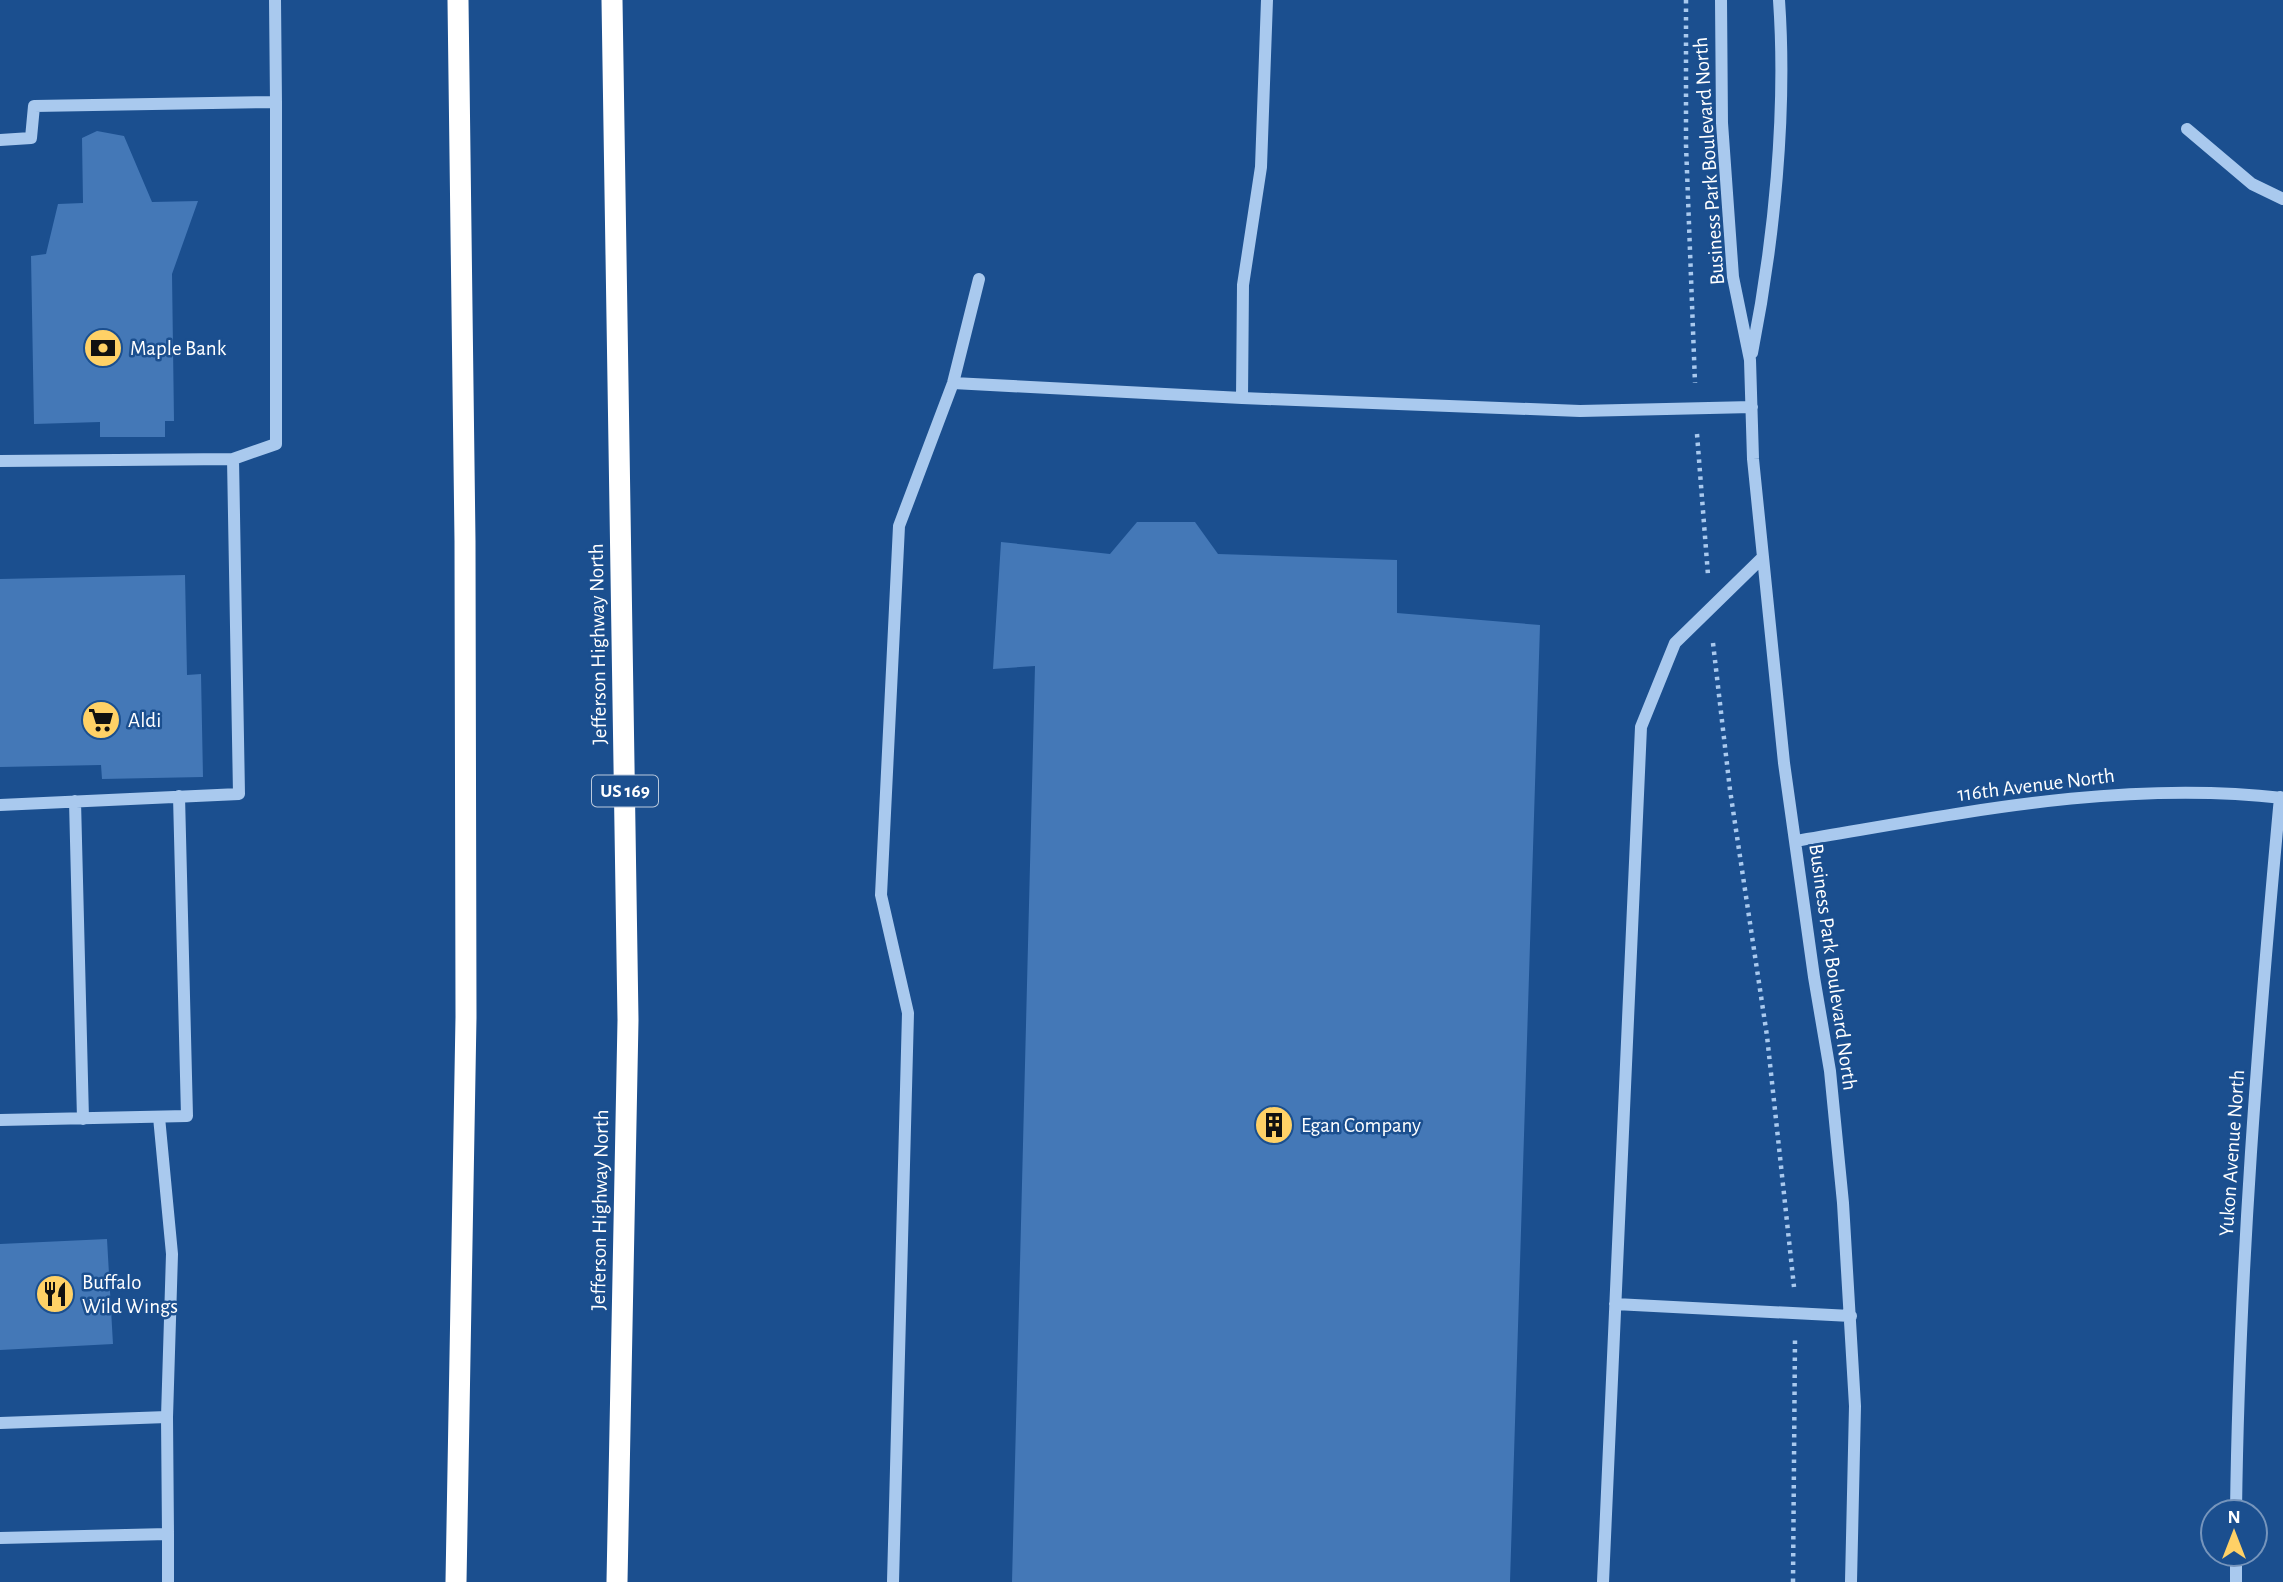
<svg xmlns="http://www.w3.org/2000/svg" width="2283" height="1582" font-family="'Alegreya Sans',sans-serif">
<style>
.building{fill:#4478b7}
.lines{fill:none;stroke-linecap:round;stroke-linejoin:round}
.path{stroke:#a9c9ee;stroke-width:4.5;stroke-dasharray:3.5 5;stroke-linecap:butt}
.minor{stroke:#a9c9ee;stroke-width:12}
.highway{stroke:#fff;stroke-width:21}
.labels{text-anchor:middle;dominant-baseline:central;stroke-width:5;stroke-linejoin:round;paint-order:stroke}
.shield{fill:#1b4f8f;stroke:#bbcadd;stroke-width:2}
.shield-label{font-size:19px;font-weight:bold;fill:#fff}
.street-label{font-size:21px;fill:#fff;stroke:#1b4f8f}
.poi-label{font-size:21px;fill:#fff;stroke:#1b4f8f;text-anchor:start}
</style>
<rect width="100%" height="100%" fill="#1b4f8f"/>
<path class="building" d="M 97,131 L 124,136 L 152,202 L 198,201 L 172,274 L 174,421 L 165,421 L 165,437 L 100,437 L 100,422 L 34,424 L 31,256 L 46,254 L 58,204 L 83,203 L 82,138 Z
M 1137,522 L 1195,522 L 1218,554 L 1397,560 L 1397,613 L 1540,625 L 1510,1582 L 1012,1582 L 1035,666 L 993,669 L 1001,542 L 1110,554 Z
M 185,575 L 187,675 L 201,674 L 203,777 L 102,779 L 101,765 L 0,767 L 0,579 Z
M 107,1239 L 113,1344 L 0,1350 L 0,1244 Z"/>
<g class="lines">
<path class="path" d="M 1686,0 L 1686,145 L 1695,383
M 1697,434 L 1708,575
M 1713,643 L 1730,790 L 1767,1036 L 1794,1287
M 1793,1582 L 1795,1338"/>
<path class="minor" d="M 275,0 L 276,102
M 1721,0 L 1722,123 L 1733,277 L 1750,360 L 1753,459 L 1784,763 L 1814,977 L 1830,1071 L 1843,1203 L 1855,1406 L 1851,1582
M 2187,129 L 2252,184 L 2283,199
M 0,140 L 31,138 L 34,106 L 276,102 L 276,444 L 233,459 L 0,461
M 1752,353 C 1774,242 1787,113 1779,0
M 953,383 L 1242,398 L 1243,285 L 1261,167 L 1267,0
M 1242,398 L 1580,411 L 1752,407
M 75,801 L 83,1119
M 0,805 L 239,794 L 233,459
M 1795,841 C 1958,814 2118,779 2283,798
M 0,1120 L 187,1116 L 179,796
M 1615,1304 L 1851,1316
M 0,1423 L 167,1417
M 2236,1512 C 2239,1273 2258,1035 2280,797
M 168,1534 L 168,1582
M 0,1538 L 168,1534 L 167,1417 L 172,1254 L 159,1117
M 893,1582 L 908,1013 L 881,895 L 899,526 L 953,383 L 979,279
M 1603,1582 L 1641,727 L 1675,643 L 1763,557
M 2236,1582 L 2236,1554"/>
<path class="highway" d="M 612,0 L 628,1020 L 617,1582
M 456,1582 L 466,1017 L 465,541 L 458,0"/>
</g>
<defs>
<symbol id="bank-disc" viewBox="-11 -11 22 22"><circle r="9.5" fill="#ffd166" stroke="#1b4f8f"/><path d="M-6-4H6V4H-6ZM0-2.3a2.3 2.3 0 1 0 0 4.6a2.3 2.3 0 1 0 0-4.6Z" fill="#111"/></symbol>
<symbol id="supermarket-disc" viewBox="-11 -11 22 22"><circle r="9.5" fill="#ffd166" stroke="#1b4f8f"/><path d="M-6-5.5h2.5l.6 2H6L4.5 2H-2.5L-4.4-4H-6ZM-1.5 3.2a1.3 1.3 0 1 0 .1 0ZM3 3.2a1.3 1.3 0 1 0 .1 0Z" fill="#111"/></symbol>
<symbol id="building-disc" viewBox="-11 -11 22 22"><circle r="9.5" fill="#ffd166" stroke="#1b4f8f"/><path d="M-4-6H4V6H1V3H-1V6H-4ZM-2.5-4.3h1.7v1.8h-1.7ZM.8-4.3h1.7v1.8H.8ZM-2.5-1h1.7V.8h-1.7ZM.8-1h1.7V.8H.8Z" fill="#111"/></symbol>
<symbol id="restaurant-disc" viewBox="-11 -11 22 22"><circle r="9.5" fill="#ffd166" stroke="#1b4f8f"/><path d="M-5-6h1v4h1v-4h1v4h1v-4h1v5L-1.5 .5V6h-2V.5L-5-1ZM5-6V6H3V1.5H1.5Q1.5-4 5-6Z" fill="#111"/></symbol>
</defs>
<g fill-rule="evenodd">
<use href="#bank-disc" x="81" y="326" width="44" height="44"/>
<use href="#supermarket-disc" x="79" y="698" width="44" height="44"/>
<use href="#building-disc" x="1252" y="1103" width="44" height="44"/>
<use href="#restaurant-disc" x="33" y="1272" width="44" height="44"/>
</g>
<g class="labels">
<rect class="shield" x="592" y="775.5" width="66" height="31" rx="5"/>
<g class="shield-label">
<text x="625" y="791">US 169</text>
</g>
<g class="street-label">
<text transform="translate(1709 161) rotate(-94)">Business Park Boulevard North</text>
<text transform="translate(598 644) rotate(-91)">Jefferson Highway North</text>
<text transform="translate(2036 785) rotate(-7)">116th Avenue North</text>
<text transform="translate(1833 967) rotate(82)">Business Park Boulevard North</text>
<text transform="translate(2232 1153) rotate(-86)">Yukon Avenue North</text>
<text transform="translate(600 1210) rotate(-89)">Jefferson Highway North</text>
</g>
<g class="poi-label">
<text x="130" y="348">Maple Bank</text>
<text x="128" y="720">Aldi</text>
<text x="1301" y="1125">Egan Company</text>
<text x="82" y="1282">Buffalo<tspan x="82" dy="24">Wild Wings</tspan></text>
</g>
</g>
<g transform="translate(2234 1533)"><circle r="33" fill="#1b4f8f" stroke="#7695bc" stroke-width="2"/>
<path d="M0-5L12 26L0 18L-12 26Z" fill="#ffd166"/>
<text y="-10" font-size="19" font-weight="bold" text-anchor="middle" fill="#ffffff">N</text>
</g>
</svg>
